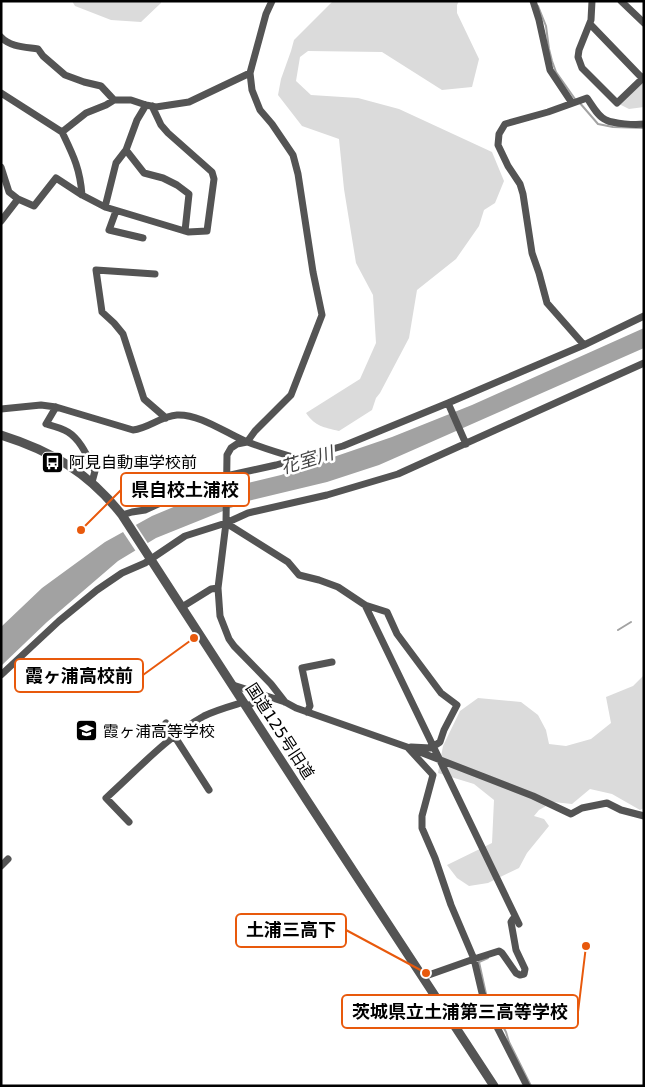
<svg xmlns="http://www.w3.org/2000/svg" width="645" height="1087" font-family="'DejaVu Sans','Noto Sans JP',sans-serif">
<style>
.green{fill:#dbdbdb}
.water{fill:#a2a2a2}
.pier{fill:#fff}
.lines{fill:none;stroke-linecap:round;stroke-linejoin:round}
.stream{stroke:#a2a2a2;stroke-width:2}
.minor{stroke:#545454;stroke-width:7}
.tertiary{stroke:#545454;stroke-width:9}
.labels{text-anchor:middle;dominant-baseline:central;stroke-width:5;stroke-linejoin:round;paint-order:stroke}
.poi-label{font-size:16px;fill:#000;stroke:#fff;text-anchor:start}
.street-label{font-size:16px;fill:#000;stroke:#fff}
.water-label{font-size:18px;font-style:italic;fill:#434343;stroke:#fff}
.leader{fill:none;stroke:#e8590c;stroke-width:2}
.callout-dot{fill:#e8590c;stroke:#fff;stroke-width:2}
.callout{fill:#fff;stroke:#e8590c;stroke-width:2}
.callout-label{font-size:18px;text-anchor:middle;font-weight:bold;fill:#000}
</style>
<rect width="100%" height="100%" fill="#fff"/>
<path class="green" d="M 72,1 L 161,1 L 161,3 L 141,22 L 111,20 L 75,6 Z
M 333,1 L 459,1 L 457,5 L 457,13 L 479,59 L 472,87 L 442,90 L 382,52 L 308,51 L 300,57 L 296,81 L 311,95 L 358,98 L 399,109 L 492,152 L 504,181 L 495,203 L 484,210 L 479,226 L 456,259 L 417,290 L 409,338 L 380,393 L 376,398 L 372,410 L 339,431 C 323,427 316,427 306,413 L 360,379 L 376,343 L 373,295 L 356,263 L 344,189 L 339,139 L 302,126 L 278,95 L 281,79 L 291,51 L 294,40 Z
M 644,77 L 644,107 L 629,109 L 617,103 Z
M 644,675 L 644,808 L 640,810 L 612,794 L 590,789 L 572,804 L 553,802 L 539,810 L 534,816 L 544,819 L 549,826 L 527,853 L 519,868 L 488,883 L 469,886 L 457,878 L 447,865 L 492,843 L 494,800 L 474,784 L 438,773 L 443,746 L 460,711 L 478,698 L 521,702 L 538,715 L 546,730 L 549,744 L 566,746 L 591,739 L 611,723 L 606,697 L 633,686 Z"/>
<path class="water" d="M 644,328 L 644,348 L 379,465 L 327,482 L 248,501 L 156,538 L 118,561 L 47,622 L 1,666 L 1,627 L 42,588 L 105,542 L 152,516 L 207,493 L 281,475 L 392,437 L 472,405 Z"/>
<path class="pier" d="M 134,522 L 149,545 L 137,553 L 121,529 Z"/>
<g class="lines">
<path class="stream" d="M 538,6 L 546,26 L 549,49 L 552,61 L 556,72 L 575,99
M 579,102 L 598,124 L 613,127 L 644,128
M 618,630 L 631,622
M 486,994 L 479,962 L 488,958
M 492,1007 L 506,1032 L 509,1042 L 531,1086"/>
<path class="minor" d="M 272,1 L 266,14 L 250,73 L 252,90 L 260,110 L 272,124 L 293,155 L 298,174 L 313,272 L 322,315 L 291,395 L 255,431 L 247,442 L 237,444 L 231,448 L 227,455 L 226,523 L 218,588 L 220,616 L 229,639 L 234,646 L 271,684 L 285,702
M 533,1 L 539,20 L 550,70 L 572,103
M 592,1 L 591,20 L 579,50 L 578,57 L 582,68 L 617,103 L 644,77
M 621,1 L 644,23
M 590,24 L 642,78
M 1,37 C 10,47 26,47 38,49 L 43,56 L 65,75 L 84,82 L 101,86 L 114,100
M 1,93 L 62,132
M 126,150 L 144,173 L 163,178 L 177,185 L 189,194 L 185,231
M 1,167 L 9,192 L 18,199
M 82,195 C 80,168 73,155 62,132 L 86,113 L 106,105 L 114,100 L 131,100 L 146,105 L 156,107 L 189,102 L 250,73
M 105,207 L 188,232 L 207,231 L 214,179 L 212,172 L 168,133 L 161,125 L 152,106
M 116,211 L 109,230 L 143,238
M 1,221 L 18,199 L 34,206 L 56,178 L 82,195 L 105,207 L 116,163 L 126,150 L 137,120 L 146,105
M 155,274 L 96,270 L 102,312 L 114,323 L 123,334 L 144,399 L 166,418
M 584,345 L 547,303 L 539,273 L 532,253 L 523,194 L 520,184 L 508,166 L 498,145 L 499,134 L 505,124 L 548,112 L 587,98 C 592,105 598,117 606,120 C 614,124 635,125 644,124
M 448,403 L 466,444
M 56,407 L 46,424 C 53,426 61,428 68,432 C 81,440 88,458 95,471 L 92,482
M 1,409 L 41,405 L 56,407 L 133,430 C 149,428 161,416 177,415 C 200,414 224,432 245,441 C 263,448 282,454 300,459
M 122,515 L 132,512 L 145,510 L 207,482 L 226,476 L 276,465 L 343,446 L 448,403 L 584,345 L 644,316
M 226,523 L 288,562 L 299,575 L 319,580 L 338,587 L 365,605 L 387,612 L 397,634 L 441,693 L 457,705 L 444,730 L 440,742 L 431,748 L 411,747
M 365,605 L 519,924
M 182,607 L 211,589 L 218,588
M 1,675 L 59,621 L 97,590 L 122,573 L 145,563 L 185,536 L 226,523 L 248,513 L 327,495 L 398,474 L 644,363
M 233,685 L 285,702 L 296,708 L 407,747 L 533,796 L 571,814 L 582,808 L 607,803 L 621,810 L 644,816
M 247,707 L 256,700 L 266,696
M 307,712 L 310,706 L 302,668 L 332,662
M 166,723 L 209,790
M 409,749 L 433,775 L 422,816 L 422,828 L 435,858 L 451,905 L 474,959 L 482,993 L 498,1029 L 527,1086
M 129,822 L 106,798 C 137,770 168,736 204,716 C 216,710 231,706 244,702
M 1,866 L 8,859
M 423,977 L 474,959 L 499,951 L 502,953 L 516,973 L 520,975 L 524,974 L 525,969 L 516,950 L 511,922 L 513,919"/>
<path class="tertiary" d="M 1,435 C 52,451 89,473 122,515 L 308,802 L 494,1086"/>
</g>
<defs>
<symbol id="bus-square" viewBox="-11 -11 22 22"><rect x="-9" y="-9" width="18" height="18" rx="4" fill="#000" stroke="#fff"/><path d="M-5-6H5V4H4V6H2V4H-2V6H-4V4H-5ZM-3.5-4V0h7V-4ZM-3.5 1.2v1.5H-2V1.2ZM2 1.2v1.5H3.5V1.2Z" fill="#fff"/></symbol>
<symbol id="school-square" viewBox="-11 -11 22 22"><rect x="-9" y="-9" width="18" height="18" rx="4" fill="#000" stroke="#fff"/><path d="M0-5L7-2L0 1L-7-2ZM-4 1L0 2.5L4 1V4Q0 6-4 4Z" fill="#fff"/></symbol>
</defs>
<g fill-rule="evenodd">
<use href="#bus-square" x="40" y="450" width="25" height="25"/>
<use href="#school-square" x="74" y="718" width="25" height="25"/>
</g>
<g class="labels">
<g class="poi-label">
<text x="69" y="462">阿見自動車学校前</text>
<text x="103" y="731">霞ヶ浦高等学校</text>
</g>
<g class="street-label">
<text transform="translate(280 731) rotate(57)">国道125号旧道</text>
</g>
<g class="water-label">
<text transform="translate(307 460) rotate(-17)">花室川</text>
</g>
</g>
<path class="leader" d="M81 530L121 490M194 638L143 675M426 973L346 930M586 946L578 1012"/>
<g class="callout-dot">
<circle cx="81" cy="530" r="5"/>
<circle cx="194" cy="638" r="5"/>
<circle cx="426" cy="973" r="5"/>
<circle cx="586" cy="946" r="5"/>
</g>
<g class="callout">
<rect x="121" y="473" width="128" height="33" rx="5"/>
<rect x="15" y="659" width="128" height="33" rx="5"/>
<rect x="236" y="914" width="110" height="33" rx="5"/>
<rect x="342" y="995" width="236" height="33" rx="5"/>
</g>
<g class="callout-label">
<text x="185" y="496">県自校土浦校</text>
<text x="79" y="682">霞ヶ浦高校前</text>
<text x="291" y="936">土浦三高下</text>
<text x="460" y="1018">茨城県立土浦第三高等学校</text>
</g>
<rect width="645" height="1087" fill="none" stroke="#000000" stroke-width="5"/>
</svg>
